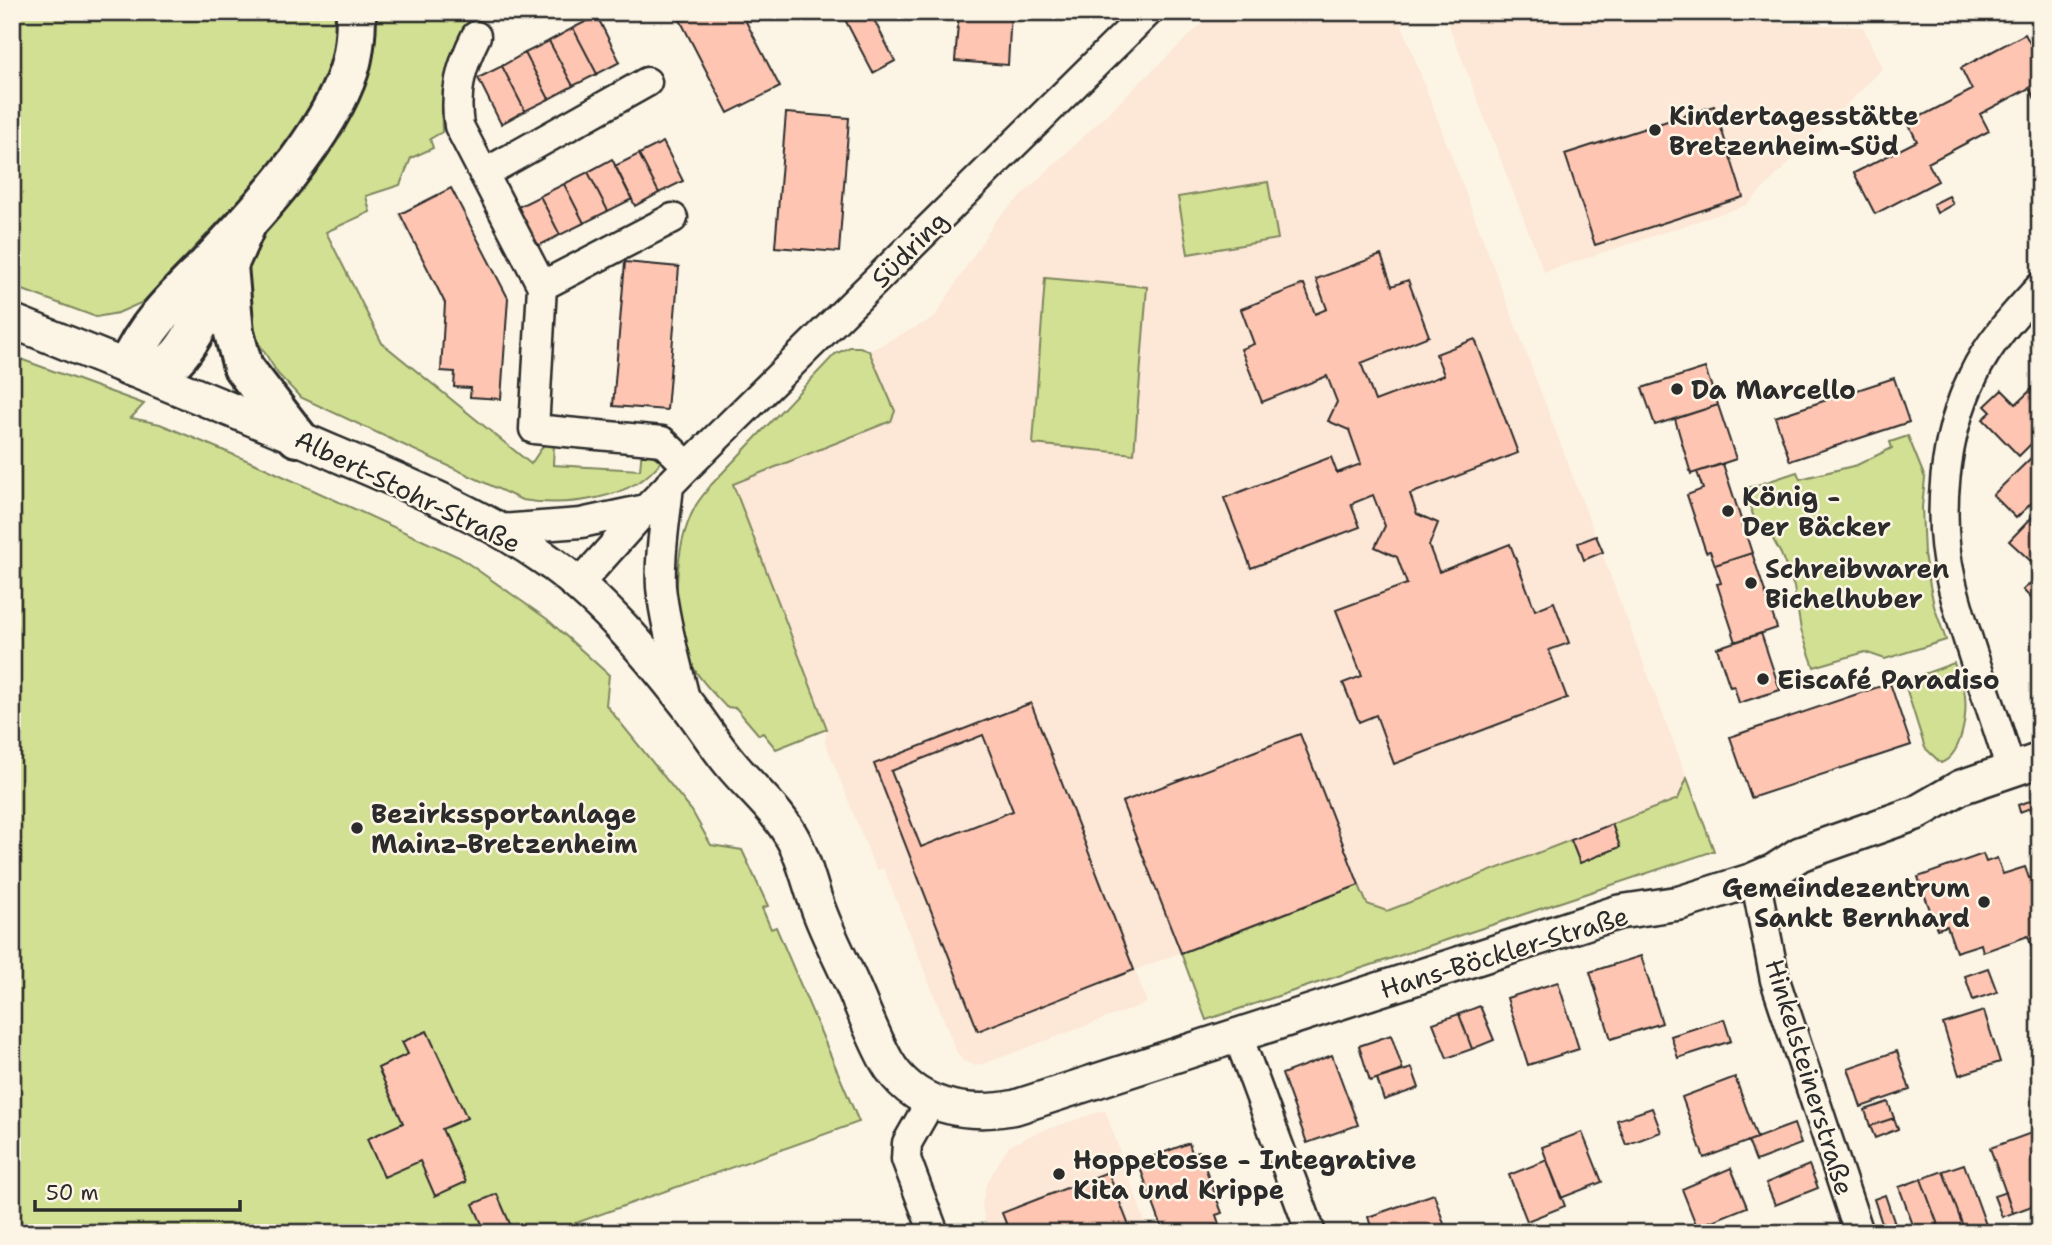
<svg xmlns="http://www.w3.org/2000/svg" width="2052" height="1245" font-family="'Shantell Sans',sans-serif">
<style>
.built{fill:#fde7d6}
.green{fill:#d2e093;stroke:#7e865f;stroke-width:2}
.building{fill:#fec6b2;stroke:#2b2b2b;stroke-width:2;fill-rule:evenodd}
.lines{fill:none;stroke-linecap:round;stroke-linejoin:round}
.minor-casing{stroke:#2b2b2b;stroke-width:33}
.tertiary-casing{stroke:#2b2b2b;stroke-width:38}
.trunk-casing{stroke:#2b2b2b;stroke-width:44}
.minor{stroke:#fcf5e5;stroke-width:28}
.tertiary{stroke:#fcf5e5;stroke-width:33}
.trunk{stroke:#fcf5e5;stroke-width:38}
.poi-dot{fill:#2b2b2b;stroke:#fcf5e5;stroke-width:2.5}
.labels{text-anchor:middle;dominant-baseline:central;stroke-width:5;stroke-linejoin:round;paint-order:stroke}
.poi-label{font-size:26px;font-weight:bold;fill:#2b2b2b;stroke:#fcf5e5;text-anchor:start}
.street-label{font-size:26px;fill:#2b2b2b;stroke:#fcf5e5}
</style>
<rect width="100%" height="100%" fill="#fcf5e5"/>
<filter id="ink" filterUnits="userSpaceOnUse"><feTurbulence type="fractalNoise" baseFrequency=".0143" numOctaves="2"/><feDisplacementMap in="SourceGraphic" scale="14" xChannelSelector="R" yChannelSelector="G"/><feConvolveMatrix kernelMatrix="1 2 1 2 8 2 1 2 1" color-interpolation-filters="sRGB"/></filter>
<g filter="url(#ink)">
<path class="built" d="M 1214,12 L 1397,12 L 1687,778 L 1678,799 L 1386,911 L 1367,904 L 1358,885 L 1135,970 L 1147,1003 L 983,1064 L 973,1065 L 963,1061 L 957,1053 L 884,869 L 876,870 L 825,742 L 827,729 L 732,484 L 887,423 L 895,411 L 869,351 L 934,318 L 996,220 Z
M 1459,12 L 1555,12 L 1863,27 L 1882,69 L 1747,205 L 1544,272 L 1448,23 Z
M 1105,1110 L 1149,1233 L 987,1233 L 982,1205 L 986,1184 L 1009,1146 L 1036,1133 Z
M 1276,1220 L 1281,1233 L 1243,1233 Z"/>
<path class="green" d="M 12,12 L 340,12 L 340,40 L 329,81 L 292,144 L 143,302 L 118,313 L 96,317 L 12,286 Z
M 373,12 L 478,12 C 447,42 440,91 442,132 L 430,139 L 433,148 L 411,158 L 400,185 L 366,196 L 370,212 L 326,232 L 382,343 L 531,464 L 545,443 L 554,444 L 553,465 L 640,470 L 642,449 L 661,461 C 634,500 565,507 522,500 L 300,397 L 278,374 L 260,345 L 249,347 L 243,272 Z
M 1268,182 L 1278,239 L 1188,254 L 1178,197 Z
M 1045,278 L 1147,287 L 1134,454 L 1033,444 Z
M 850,347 L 860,347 L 869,351 L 895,411 L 891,421 L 733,484 L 827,729 L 776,749 L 763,733 L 759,735 L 736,708 L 726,707 C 713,693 698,678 689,660 C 670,620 674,546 695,507 C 699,499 706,492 711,485 L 835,354 Z
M 12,356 L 144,404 L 131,418 L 160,424 L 263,467 L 459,557 L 547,619 L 609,675 L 606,705 L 692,811 L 711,845 L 742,850 L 768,906 L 762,908 L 771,929 L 776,927 L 859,1122 L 548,1233 L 26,1233 L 12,1203 Z
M 1908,436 L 1925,478 L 1922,507 L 1924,555 L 1934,606 L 1946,640 L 1885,659 L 1865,652 L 1814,667 L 1801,630 L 1794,587 L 1781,554 L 1768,530 L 1763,527 L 1757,528 L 1745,489 L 1797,472 L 1800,479 L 1857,465 L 1892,448 L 1890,442 Z
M 1954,663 C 1957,674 1964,684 1965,696 C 1967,716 1962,755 1941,763 L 1925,748 L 1904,681 Z
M 1687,778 L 1714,851 L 1206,1020 L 1181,953 L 1359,885 L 1367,904 L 1387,911 L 1571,840 L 1580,863 L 1620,847 L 1612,824 L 1678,799 Z"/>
<path class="building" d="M 676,12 L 741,12 L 780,87 L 728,113 Z
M 841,12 L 870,12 L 895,61 L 873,73 Z
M 959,12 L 1011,12 L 1008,65 L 955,61 Z
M 597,16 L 620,62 L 597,74 L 573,28 Z
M 573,28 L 597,74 L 573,86 L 549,41 Z
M 2025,34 L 2040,62 L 2040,108 L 2029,88 L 1980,114 L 1989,131 L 1928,163 L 1938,181 L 1875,214 L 1854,173 L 1917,141 L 1908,123 L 1972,90 L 1961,68 Z
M 549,41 L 573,86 L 549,99 L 525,53 Z
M 525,53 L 549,99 L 525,111 L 502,66 Z
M 502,66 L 525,111 L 501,124 L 478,78 Z
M 1714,106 L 1743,197 L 1595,245 L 1565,154 Z
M 786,113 L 849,118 L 839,252 L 775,247 Z
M 663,142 L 683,181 L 659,193 L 639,154 Z
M 639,154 L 659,193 L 635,206 L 615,166 Z
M 612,159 L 632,199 L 608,211 L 588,172 Z
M 588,172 L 608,211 L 584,223 L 564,184 Z
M 564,184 L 584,223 L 560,235 L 540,196 Z
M 451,188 L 508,298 L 501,399 L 470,397 L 471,388 L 454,387 L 455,372 L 441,371 L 445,303 L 400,214 Z
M 540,196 L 560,235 L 536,247 L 516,208 Z
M 1949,196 L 1953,204 L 1937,213 L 1933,204 Z
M 1381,255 L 1392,286 L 1408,280 L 1429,336 L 1361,363 L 1375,401 L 1444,375 L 1436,354 L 1475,339 L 1518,453 L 1410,494 L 1417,514 L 1438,523 L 1429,546 L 1439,572 L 1510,544 L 1535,610 L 1554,602 L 1569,643 L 1549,650 L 1567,698 L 1394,764 L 1376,715 L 1359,722 L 1343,683 L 1362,676 L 1336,610 L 1407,584 L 1397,557 L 1375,547 L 1385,526 L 1373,495 L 1351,504 L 1360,527 L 1251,568 L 1224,498 L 1331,457 L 1337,473 L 1361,464 L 1349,430 L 1328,421 L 1337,402 L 1327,376 L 1262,402 L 1241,349 L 1254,344 L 1241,309 L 1304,284 L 1315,314 L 1327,309 L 1316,279 Z
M 625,262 L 679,267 L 667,410 L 613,406 Z
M 1705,368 L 1718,405 L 1655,425 L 1642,388 Z
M 1894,378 L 1909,422 L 1790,461 L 1775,417 Z
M 2033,388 L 2040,395 L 2040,435 L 2019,456 L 1983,419 L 1991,412 L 1985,406 L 2002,390 L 2016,404 Z
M 1718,405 L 1736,459 L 1691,474 L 1675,419 Z
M 2034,455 L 2040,461 L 2040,495 L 2016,518 L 1993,495 Z
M 1723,464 L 1752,553 L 1715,565 L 1710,551 L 1706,552 L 1687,495 L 1703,489 L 1697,472 Z
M 2040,509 L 2040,558 L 2034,564 L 2009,541 Z
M 1596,536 L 1603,552 L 1584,560 L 1578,543 Z
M 1752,553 L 1777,628 L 1736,642 L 1717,584 L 1721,583 L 1715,565 Z
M 2040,574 L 2040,607 L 2023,590 Z
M 1761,633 L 1780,690 L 1739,703 L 1734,686 L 1730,687 L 1717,648 Z
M 1890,683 L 1911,745 L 1751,798 L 1730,737 Z
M 1031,703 L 1134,970 L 978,1031 L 874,764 ZM 983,735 L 1013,811 L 921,847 L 891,771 Z
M 1300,734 L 1359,885 L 1181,953 L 1122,802 Z
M 2033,800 L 2036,806 L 2020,812 L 2018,805 Z
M 1612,824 L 1620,847 L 1580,863 L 1571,840 Z
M 1983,854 L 1986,862 L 1997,858 L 2003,874 L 2025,867 L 2029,878 L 2040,875 L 2040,956 L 2035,957 L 2028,936 L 1983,952 L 1981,944 L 1956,952 L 1947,926 L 1937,929 L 1918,877 Z
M 1641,956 L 1662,1023 L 1611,1039 L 1590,972 Z
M 1988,968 L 1997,992 L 1973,1000 L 1965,976 Z
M 1558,982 L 1579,1049 L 1528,1065 L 1507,998 Z
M 1480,1006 L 1494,1040 L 1472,1049 L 1459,1014 Z
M 1984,1011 L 2000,1062 L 1959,1075 L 1943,1024 Z
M 1459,1014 L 1472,1049 L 1447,1058 L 1433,1023 Z
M 1724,1019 L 1731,1041 L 1678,1058 L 1671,1036 Z
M 427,1031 L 467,1118 L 442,1129 L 466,1182 L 435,1196 L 420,1161 L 384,1177 L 367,1139 L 403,1123 L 378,1068 L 408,1054 L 402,1042 Z
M 1391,1035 L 1403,1070 L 1370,1081 L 1359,1046 Z
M 1897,1051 L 1910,1090 L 1861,1107 L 1848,1068 Z
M 1332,1055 L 1358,1125 L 1307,1143 L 1282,1074 Z
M 1412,1068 L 1419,1088 L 1384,1100 L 1377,1079 Z
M 1735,1077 L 1757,1138 L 1704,1158 L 1682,1097 Z
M 1888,1102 L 1894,1118 L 1870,1126 L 1865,1110 Z
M 1652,1108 L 1661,1132 L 1626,1145 L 1617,1120 Z
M 1894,1118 L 1898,1129 L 1875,1138 L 1870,1126 Z
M 1794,1124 L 1801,1144 L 1756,1161 L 1748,1141 Z
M 1582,1132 L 1602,1182 L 1561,1198 L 1542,1147 Z
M 2034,1132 L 2040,1149 L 2040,1203 L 2013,1213 L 1990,1148 Z
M 1189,1143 L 1192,1153 L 1199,1151 L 1222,1213 L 1216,1215 L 1219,1224 L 1195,1233 L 1164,1233 L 1138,1162 Z
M 1547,1160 L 1565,1206 L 1527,1221 L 1509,1175 Z
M 1964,1164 L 1986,1225 L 1965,1232 L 1943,1171 Z
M 1809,1165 L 1818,1188 L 1775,1205 L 1766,1183 Z
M 1731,1168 L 1747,1207 L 1697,1227 L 1682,1189 Z
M 1943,1171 L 1965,1232 L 1963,1233 L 1941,1233 L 1921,1179 Z
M 1108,1172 L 1131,1231 L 1126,1233 L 1010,1233 L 1002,1213 Z
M 1921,1179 L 1941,1233 L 1916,1233 L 1899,1187 Z
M 2006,1192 L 2013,1213 L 2002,1217 L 1994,1196 Z
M 497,1194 L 514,1233 L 486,1233 L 473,1204 Z
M 1434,1194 L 1447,1233 L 1373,1233 L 1368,1217 Z
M 1885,1195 L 1898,1233 L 1885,1233 L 1874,1199 Z"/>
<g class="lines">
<defs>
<path id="minor" d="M 476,36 C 461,66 454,92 459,126 L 542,286 L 534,429 L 662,441 L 688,466
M 485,173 L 647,82
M 542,286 L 673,218
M 669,485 C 666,519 659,553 661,587 C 665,626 677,664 686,703
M 499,529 L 581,523 L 646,509
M 578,585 L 646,509 L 688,466 L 1148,12
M 2010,768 C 1992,705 1966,644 1951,580 C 1936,516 1944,436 1973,376 C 1988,343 2015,314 2040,287
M 1753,880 L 1758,893 L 1775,980 L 1859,1233
M 1238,1036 L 1311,1233
M 931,1101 L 907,1143 L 906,1159 L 934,1233"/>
<path id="tertiary" d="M 12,321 C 121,365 230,408 338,455 C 408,485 481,514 544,558 C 597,594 646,652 686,703 C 701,722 714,744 730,763 C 752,790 778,810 794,841 C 805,862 809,883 817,905 C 827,934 843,963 855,991 C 865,1014 874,1038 886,1060 C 912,1107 967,1117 1016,1107 L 1619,912 L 1680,903 L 1753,880 L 1774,871 L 1800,854 L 1916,813 L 1961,787 L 2040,760"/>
<path id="trunk" d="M 247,223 C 233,253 194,348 170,363 C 157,372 142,369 128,366 C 145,326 175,298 206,267 C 255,215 327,138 349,70 C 355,51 356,32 356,12
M 228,266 L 234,333 L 243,367 L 297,437"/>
</defs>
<use href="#minor" class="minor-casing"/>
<use href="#tertiary" class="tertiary-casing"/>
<use href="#trunk" class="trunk-casing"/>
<use href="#minor" class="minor"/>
<use href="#tertiary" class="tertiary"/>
<use href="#trunk" class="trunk"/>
</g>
</g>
<g class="poi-dot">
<circle cx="1655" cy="130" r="7"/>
<circle cx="1677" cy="389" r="7"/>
<circle cx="1728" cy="511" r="7"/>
<circle cx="1751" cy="583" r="7"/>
<circle cx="1763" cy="679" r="7"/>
<circle cx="357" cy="828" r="7"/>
<circle cx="1984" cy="902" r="7"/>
<circle cx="1059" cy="1174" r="7"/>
</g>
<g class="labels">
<g class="poi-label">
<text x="1669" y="115">Kindertagesstätte<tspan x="1669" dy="30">Bretzenheim-Süd</tspan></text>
<text x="1691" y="389">Da Marcello</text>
<text x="1742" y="496">König -<tspan x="1742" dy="30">Der Bäcker</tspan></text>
<text x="1765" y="568">Schreibwaren<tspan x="1765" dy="30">Bichelhuber</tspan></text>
<text x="1777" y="679">Eiscafé Paradiso</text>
<text x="371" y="813">Bezirkssportanlage<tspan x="371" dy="30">Mainz-Bretzenheim</tspan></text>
<text x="1970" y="887" text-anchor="end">Gemeindezentrum<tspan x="1970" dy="30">Sankt Bernhard</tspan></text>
<text x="1073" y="1159">Hoppetosse - Integrative<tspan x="1073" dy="30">Kita und Krippe</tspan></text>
</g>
<g class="street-label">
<text transform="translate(909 249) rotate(-45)">Südring</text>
<text transform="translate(408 491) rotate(26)">Albert-Stohr-Straße</text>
<text transform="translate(1504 952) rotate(-17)">Hans-Böckler-Straße</text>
<text transform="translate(1810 1077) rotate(73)">Hinkelsteinerstraße</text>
</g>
</g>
<rect width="2052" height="1245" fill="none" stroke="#fcf5e5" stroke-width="42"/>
<rect x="21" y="21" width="2010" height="1203" fill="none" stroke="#2b2b2b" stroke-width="2.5" filter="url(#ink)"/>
<path d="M35 1200v10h205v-10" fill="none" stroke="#2b2b2b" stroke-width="3.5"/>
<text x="46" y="1200" font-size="21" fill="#2b2b2b" stroke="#fcf5e5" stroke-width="5" paint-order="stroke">50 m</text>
</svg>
